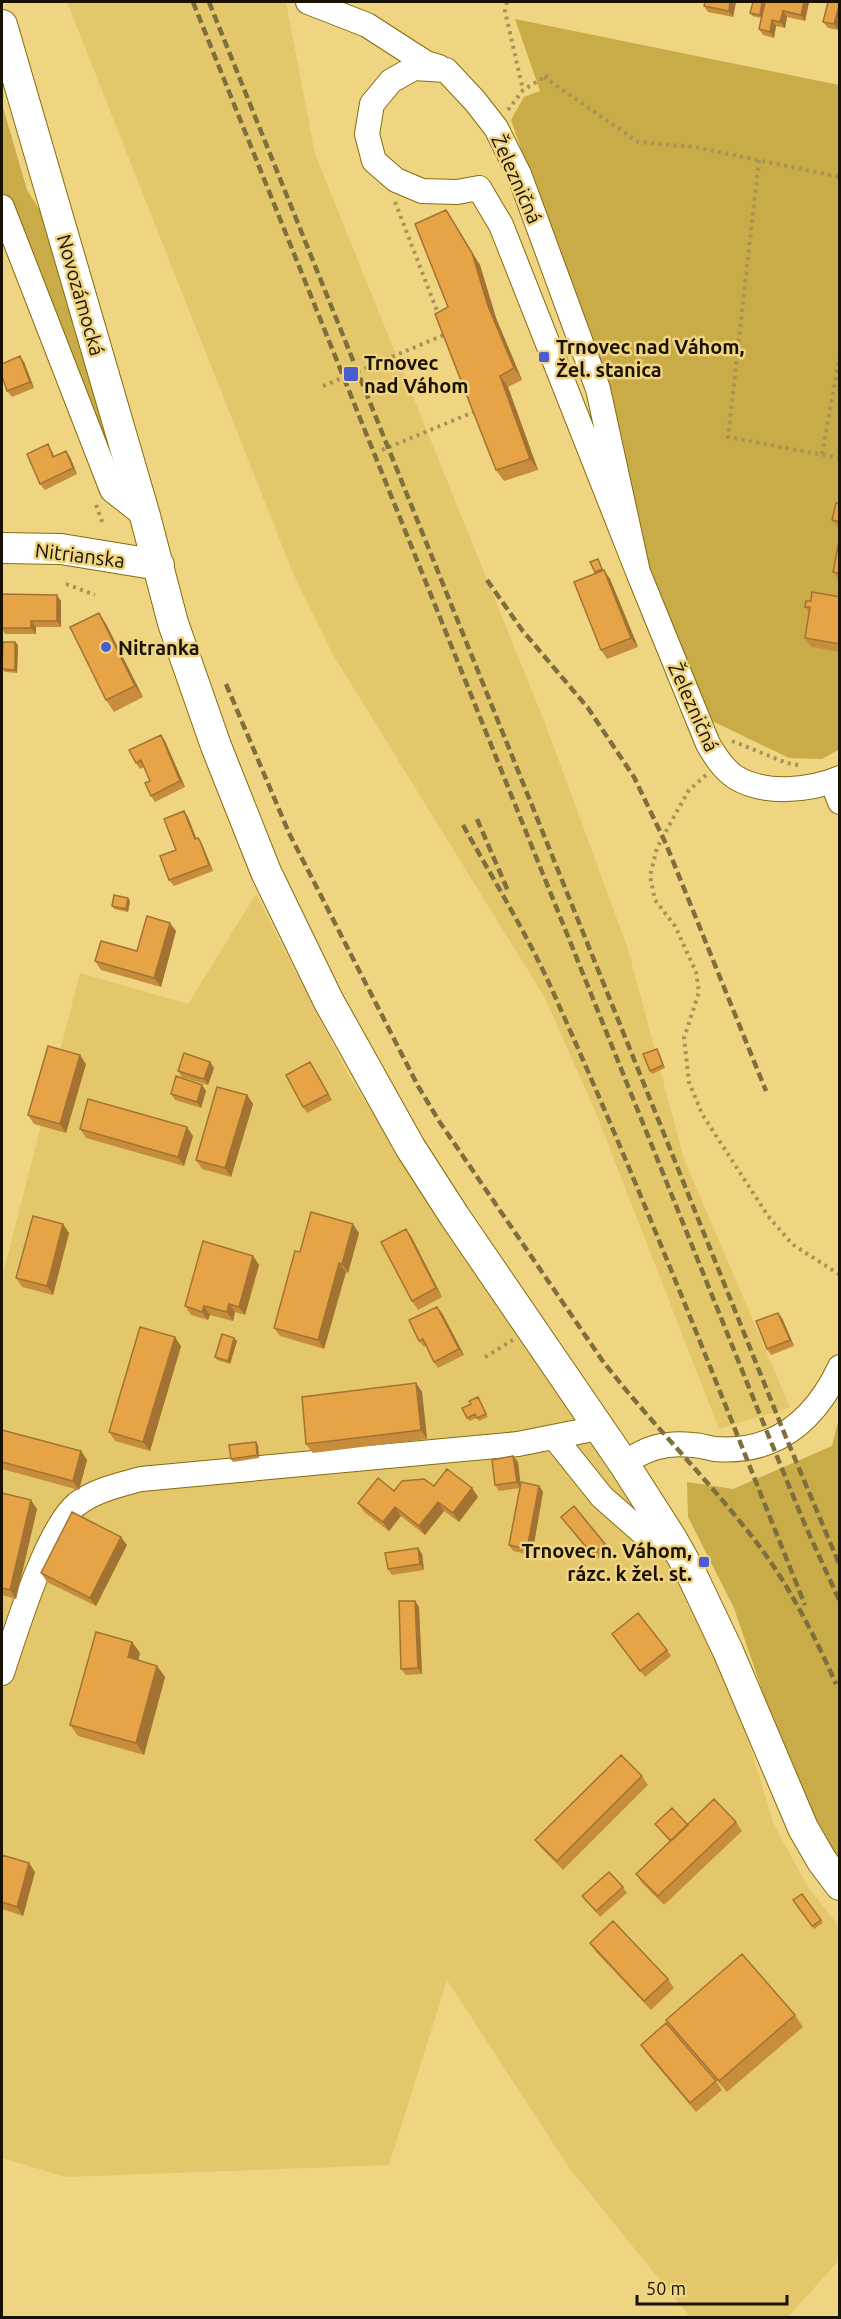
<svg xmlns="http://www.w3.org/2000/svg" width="841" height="2319" font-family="Ubuntu,sans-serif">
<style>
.built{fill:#e4c76b}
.green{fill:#c9ab47}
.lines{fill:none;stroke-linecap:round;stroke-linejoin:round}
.minor-casing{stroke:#846c0d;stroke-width:26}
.major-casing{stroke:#846c0d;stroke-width:32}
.path{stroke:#a89356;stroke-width:4;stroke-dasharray:3 4.5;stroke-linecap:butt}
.minor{stroke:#fff;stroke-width:24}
.major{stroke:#fff;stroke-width:30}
.rail{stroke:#7f6e3e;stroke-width:4.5;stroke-dasharray:9 4.5;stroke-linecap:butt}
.wall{fill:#c78d3d}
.shaded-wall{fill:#a27332}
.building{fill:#e7a447;stroke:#a27332;stroke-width:1.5}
.poi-dot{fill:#4b5cd1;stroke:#efd482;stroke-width:2}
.labels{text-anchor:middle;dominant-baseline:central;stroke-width:5;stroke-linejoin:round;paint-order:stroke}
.street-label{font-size:20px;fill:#1a1200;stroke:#efd482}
.poi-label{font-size:20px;font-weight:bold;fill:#1a1200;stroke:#efd482;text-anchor:start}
</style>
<rect width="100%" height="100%" fill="#efd482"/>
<path class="built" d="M 67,2 L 286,2 L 315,154 L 545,723 L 628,949 L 684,1159 L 790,1407 L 719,1429 L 596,1113 L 545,998 L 332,653 L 293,573 Z
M 256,894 L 350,1078 L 687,1589 L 740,1713 L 774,1825 L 808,1887 L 839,1926 L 839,2260 L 788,2317 L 690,2317 L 570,2169 L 447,1980 L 389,2165 L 66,2177 L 2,2158 L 2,1278 L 80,973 L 188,1004 Z"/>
<path class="green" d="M 515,19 L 839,85 L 840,749 L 822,759 L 789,758 L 704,717 L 642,548 L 604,387 L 511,120 L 524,97 L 540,91 Z
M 2,104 L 27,190 L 49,225 L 108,435 L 99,438 L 2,200 Z
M 839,1418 L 839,1860 L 820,1835 L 795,1787 L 734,1608 L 688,1517 L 687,1482 L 733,1489 L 832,1446 Z"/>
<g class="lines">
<defs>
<path id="minor" d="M 308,2 L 367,25 L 426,63 L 439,67
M 2,207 L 112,490 L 145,516
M 638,572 L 501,225 L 479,188 L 457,192 L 422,191 L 396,180 L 374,161 L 367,134 L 372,104 L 391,81 L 414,68 L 446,70 L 475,101 L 496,128 L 519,174 L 598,389 L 638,572 L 708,744 C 715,756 723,769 735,777 C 764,795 809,791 840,778
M 832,781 L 840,802
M 554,1437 L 602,1497 L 635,1526 L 643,1533 L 672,1539
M 624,1464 C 645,1448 665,1442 692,1445 C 700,1445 707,1448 715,1449 C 776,1454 815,1420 840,1367
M 2,1673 C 15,1634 47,1528 77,1504 C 96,1490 119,1485 141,1479 L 518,1444 L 598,1428"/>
<path id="major" d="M 2,25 L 145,516 L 173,623 L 216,746 L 266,872 L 328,1000 L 410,1147 L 455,1217 L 624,1464 L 672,1539 L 690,1571 L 728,1651 L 803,1828 L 822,1861 L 840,1885
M 2,548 L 61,549 L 159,565"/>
</defs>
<use href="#minor" class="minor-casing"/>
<use href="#major" class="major-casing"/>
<path class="path" d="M 507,2 L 505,11 L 523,90
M 544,77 L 638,142 L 694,147 L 840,177
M 508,110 L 523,90 L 548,75
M 759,160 L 728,437 L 840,458
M 395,202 L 439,316
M 323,386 L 446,334
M 382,450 L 476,411
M 822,454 L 840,355
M 96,505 L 103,524
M 66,584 L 95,595
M 732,741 L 787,763 L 798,765
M 706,775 L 689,790 L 671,822 L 657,848 L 650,876 L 655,900 L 675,926 L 696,972 L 699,992 L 684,1038 L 689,1082 L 702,1114 L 768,1216 L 792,1244 L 840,1275
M 485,1357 L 513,1340"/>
<use href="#minor" class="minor"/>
<use href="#major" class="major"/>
<path class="rail" d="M 193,2 L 758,1410 L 805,1525 L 840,1602
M 209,2 L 785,1435 L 840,1566
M 487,580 L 522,630 L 588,708 L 634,777 L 666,844 L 766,1091
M 226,684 L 289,833 L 418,1086 L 439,1121 L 602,1360 C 648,1420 703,1474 750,1534 C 786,1579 813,1632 836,1684
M 477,819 L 508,891
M 463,825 C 495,883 531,940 557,1001 C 646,1200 724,1403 805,1605"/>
</g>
<path class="wall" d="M 736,2 L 733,17 L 708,12 L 704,6 Z
M 809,2 L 805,21 L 787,17 L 785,28 L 776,26 L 774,38 L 763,35 L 759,29 L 761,18 L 752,16 L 750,13 Z
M 840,2 L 840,27 L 839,30 L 828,28 L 823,22 Z
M 446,210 L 480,265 L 496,318 L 522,380 L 508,387 L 538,470 L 504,481 L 496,470 L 448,307 Z
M 24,362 L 34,388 L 12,397 L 7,391 Z
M 52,450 L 54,456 L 66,451 L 70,457 L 77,474 L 45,490 L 40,484 Z
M 840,504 L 840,530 L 832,520 Z
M 840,536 L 840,581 L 833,572 Z
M 598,559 L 603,570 L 610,579 L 638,647 L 607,659 L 601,650 L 595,573 L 590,562 Z
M 2,594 L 61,601 L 61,627 L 36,627 L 36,634 L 5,634 L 2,629 Z
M 840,597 L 840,652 L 811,647 L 805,638 L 809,613 L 805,607 L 811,601 Z
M 99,613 L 106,624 L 143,697 L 114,712 L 106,700 Z
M 15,642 L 18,645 L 17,673 L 5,672 L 2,669 Z
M 161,735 L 165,741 L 185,787 L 155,802 L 151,796 L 150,781 L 144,767 L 140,769 L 136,763 Z
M 184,811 L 188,817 L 196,838 L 202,844 L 213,871 L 174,886 L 169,880 Z
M 128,898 L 130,901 L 128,912 L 114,909 L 112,906 Z
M 176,931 L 161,987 L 101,970 L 95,961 L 137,951 Z
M 659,1052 L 665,1068 L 652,1074 L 650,1071 Z
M 210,1062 L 214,1068 L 208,1085 L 182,1077 L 178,1071 Z
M 310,1062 L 332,1100 L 307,1113 L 303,1107 Z
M 86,1064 L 66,1133 L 34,1124 L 28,1115 Z
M 202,1085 L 206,1091 L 201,1108 L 175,1100 L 171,1094 Z
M 247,1095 L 253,1104 L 231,1177 L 202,1169 L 196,1160 Z
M 80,1129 L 193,1136 L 184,1166 L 86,1138 Z
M 63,1224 L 69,1233 L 53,1295 L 22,1287 L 16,1278 Z
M 406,1229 L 412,1238 L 442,1297 L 418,1310 L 412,1301 Z
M 359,1233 L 348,1273 L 346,1272 L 324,1349 L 280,1336 L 274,1328 L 300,1252 Z
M 253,1256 L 259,1265 L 245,1315 L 235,1312 L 233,1321 L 210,1315 L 208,1320 L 191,1315 L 185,1306 Z
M 442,1313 L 464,1355 L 438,1368 L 434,1362 L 426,1346 L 424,1347 L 419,1341 Z
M 782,1318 L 794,1346 L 771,1355 L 767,1349 Z
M 234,1338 L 237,1341 L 230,1364 L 217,1360 L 215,1357 Z
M 181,1346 L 150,1451 L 115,1441 L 109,1432 Z
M 416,1383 L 422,1392 L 427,1439 L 313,1453 L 306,1444 Z
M 478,1397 L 488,1417 L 479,1421 L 477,1418 L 469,1421 L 467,1418 L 471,1404 Z
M 2,1430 L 81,1451 L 87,1460 L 79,1490 L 2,1469 Z
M 258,1445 L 259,1458 L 233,1462 L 231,1459 Z
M 513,1456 L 518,1462 L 520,1484 L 539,1486 L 543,1492 L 532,1555 L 513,1551 L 509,1545 L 520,1488 L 499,1491 L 495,1485 Z
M 434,1486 L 472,1488 L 478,1497 L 459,1522 L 444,1511 L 425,1535 L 401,1516 L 389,1531 L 364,1512 L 358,1503 L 394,1491 Z
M 2,1493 L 37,1509 L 16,1599 L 2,1595 Z
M 561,1517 L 605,1544 L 609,1550 L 596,1560 Z
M 127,1545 L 96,1606 L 47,1582 L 41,1573 Z
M 418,1548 L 422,1554 L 424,1570 L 392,1575 L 388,1569 Z
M 415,1601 L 419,1607 L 422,1674 L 406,1675 L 401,1669 Z
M 616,1640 L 667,1650 L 671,1656 L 645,1677 Z
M 132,1642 L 140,1653 L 138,1660 L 157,1666 L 165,1677 L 144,1755 L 78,1736 L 70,1725 Z
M 642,1776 L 648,1785 L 563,1870 L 541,1848 L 535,1840 Z
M 736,1822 L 742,1831 L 664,1905 L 642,1883 L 636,1874 L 670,1842 L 655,1824 L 688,1825 Z
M 2,1855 L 35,1872 L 23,1916 L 2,1909 Z
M 623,1887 L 627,1893 L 600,1917 L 582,1896 Z
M 802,1894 L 823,1923 L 814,1929 L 793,1900 Z
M 590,1943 L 668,1979 L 674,1988 L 651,2010 L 596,1952 Z
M 795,2015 L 803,2027 L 727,2092 L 674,2031 L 666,2020 Z
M 641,2045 L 716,2081 L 722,2090 L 696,2112 L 647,2054 Z"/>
<path class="shaded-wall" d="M 730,2 L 736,2 L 733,17 L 729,11 Z
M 762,2 L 765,2 L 762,18 L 760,15 Z
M 804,2 L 809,2 L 805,21 L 801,15 Z
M 838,9 L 840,11 L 839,30 L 834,24 Z
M 783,11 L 787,17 L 785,28 L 780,22 Z
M 772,20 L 776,26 L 774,38 L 770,32 Z
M 446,210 L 480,265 L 496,318 L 522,380 L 514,368 Z
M 20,356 L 24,362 L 34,388 L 30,382 Z
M 500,376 L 508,387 L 538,470 L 530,459 Z
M 66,451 L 70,457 L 77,474 L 73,468 Z
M 604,570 L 610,579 L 638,647 L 631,638 Z
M 57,595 L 61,601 L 61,627 L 57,621 Z
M 99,613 L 106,624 L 143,697 L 135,686 Z
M 31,621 L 36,627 L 36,634 L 31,628 Z
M 15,642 L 18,645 L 17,673 L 15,670 Z
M 161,735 L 165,741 L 185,787 L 180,781 Z
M 184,811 L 188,817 L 199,845 L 195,839 Z
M 198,838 L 202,844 L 213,871 L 209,865 Z
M 128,898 L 130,901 L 128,912 L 126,909 Z
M 170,923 L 176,931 L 161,987 L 154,978 Z
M 80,1055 L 86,1064 L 66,1133 L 60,1124 Z
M 210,1062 L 214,1068 L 208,1085 L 204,1079 Z
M 310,1062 L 314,1068 L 332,1100 L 328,1094 Z
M 202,1085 L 206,1091 L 201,1108 L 197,1102 Z
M 247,1095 L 253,1104 L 231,1177 L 225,1168 Z
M 187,1127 L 193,1136 L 184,1166 L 178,1157 Z
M 63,1224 L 69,1233 L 53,1295 L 47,1286 Z
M 353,1224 L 359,1233 L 348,1273 L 342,1264 Z
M 406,1229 L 412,1238 L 442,1297 L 436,1288 Z
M 253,1256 L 259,1265 L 245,1315 L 239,1307 Z
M 339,1263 L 346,1272 L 324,1349 L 318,1340 Z
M 229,1304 L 235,1312 L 233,1321 L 227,1312 Z
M 204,1306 L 210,1315 L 208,1320 L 202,1312 Z
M 437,1307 L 442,1313 L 464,1355 L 459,1349 Z
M 778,1313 L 782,1318 L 794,1346 L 790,1340 Z
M 175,1337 L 181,1346 L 150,1451 L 143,1442 Z
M 234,1338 L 237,1341 L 230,1364 L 228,1361 Z
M 416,1383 L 422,1392 L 427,1439 L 421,1430 Z
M 256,1442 L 258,1445 L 259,1458 L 257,1455 Z
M 81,1451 L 87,1460 L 79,1490 L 73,1481 Z
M 513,1456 L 518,1462 L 521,1488 L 517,1482 Z
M 539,1486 L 543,1492 L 532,1555 L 527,1549 Z
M 472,1488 L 478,1497 L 459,1522 L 453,1513 Z
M 31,1500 L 37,1509 L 16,1599 L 10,1590 Z
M 438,1502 L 444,1511 L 425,1535 L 419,1526 Z
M 395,1507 L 401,1516 L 389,1531 L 383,1522 Z
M 121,1537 L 127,1545 L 96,1606 L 90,1598 Z
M 418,1548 L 422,1554 L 424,1570 L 420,1564 Z
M 415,1601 L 419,1607 L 422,1674 L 418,1668 Z
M 132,1642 L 140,1653 L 136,1669 L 128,1657 Z
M 157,1666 L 165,1677 L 144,1755 L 136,1743 Z
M 29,1863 L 35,1872 L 23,1916 L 17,1907 Z"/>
<path class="building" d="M 705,2 L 730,2 L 729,11 L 704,6 Z
M 753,2 L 762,2 L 760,15 L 750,13 Z
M 765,2 L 804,2 L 801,15 L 783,11 L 780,22 L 772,20 L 770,32 L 759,29 Z
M 828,2 L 840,2 L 840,9 L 838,9 L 834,24 L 823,22 Z
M 446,210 L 472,253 L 488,306 L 514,368 L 500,376 L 530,459 L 496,470 L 435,314 L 448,307 L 415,224 Z
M 20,356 L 30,382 L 7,391 L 2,376 L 2,364 Z
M 48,444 L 53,457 L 66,451 L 73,468 L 40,484 L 27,454 Z
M 836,503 L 840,504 L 840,522 L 832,520 Z
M 840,536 L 840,574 L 833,572 Z
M 598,559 L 602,569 L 595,572 L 590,562 Z
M 604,570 L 631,638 L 601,650 L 574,582 Z
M 812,592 L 840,597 L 840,644 L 805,638 L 810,607 L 805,607 L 806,601 L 811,601 Z
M 2,594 L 57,595 L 57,621 L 31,621 L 31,628 L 2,628 Z
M 99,613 L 135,686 L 106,700 L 70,627 Z
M 3,642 L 15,642 L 15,670 L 2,669 Z
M 161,735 L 180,781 L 151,796 L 145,783 L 150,781 L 141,760 L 136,763 L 129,750 Z
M 184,811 L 195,839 L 198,838 L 200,841 L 209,865 L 169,880 L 160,856 L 176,850 L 164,819 Z
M 114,895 L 128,898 L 126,909 L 112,906 Z
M 147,916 L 170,923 L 154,978 L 95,961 L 101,941 L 137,951 Z
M 48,1046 L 80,1055 L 60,1124 L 28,1115 Z
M 657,1049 L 663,1065 L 650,1071 L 643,1054 Z
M 184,1053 L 210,1062 L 204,1079 L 178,1071 Z
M 310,1062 L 328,1094 L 303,1107 L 286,1075 Z
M 176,1076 L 202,1085 L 197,1102 L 171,1094 Z
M 217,1087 L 247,1095 L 225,1168 L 196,1160 Z
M 88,1099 L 187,1127 L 178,1157 L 80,1129 Z
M 311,1212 L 353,1224 L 342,1264 L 339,1263 L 318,1340 L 274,1328 L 295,1251 L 300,1252 Z
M 33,1216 L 63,1224 L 47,1286 L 16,1278 Z
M 406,1229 L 436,1288 L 412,1301 L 381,1242 Z
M 203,1241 L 253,1256 L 239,1307 L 229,1304 L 227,1312 L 204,1306 L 202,1312 L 185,1306 Z
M 437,1307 L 459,1349 L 434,1362 L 423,1339 L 419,1341 L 409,1320 Z
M 778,1313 L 790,1340 L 767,1349 L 756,1321 Z
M 140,1327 L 175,1337 L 143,1442 L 109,1432 Z
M 222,1334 L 234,1338 L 228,1361 L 215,1357 Z
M 416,1383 L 421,1430 L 306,1444 L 302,1397 Z
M 478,1397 L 486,1414 L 477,1418 L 475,1414 L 467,1418 L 462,1408 L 471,1404 L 469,1401 Z
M 2,1430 L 81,1451 L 73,1481 L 2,1462 Z
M 256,1442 L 257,1455 L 231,1459 L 229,1445 Z
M 513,1456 L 517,1482 L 495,1485 L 492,1460 Z
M 447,1469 L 472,1488 L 453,1513 L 438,1502 L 419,1526 L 395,1507 L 383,1522 L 358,1503 L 378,1478 L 394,1491 L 402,1481 L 424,1479 L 434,1486 Z
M 521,1482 L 539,1486 L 527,1549 L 509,1545 Z
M 2,1493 L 31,1500 L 10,1590 L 2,1588 Z
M 574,1506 L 605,1544 L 592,1554 L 561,1517 Z
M 72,1512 L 121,1537 L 90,1598 L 41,1573 Z
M 418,1548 L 420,1564 L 388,1569 L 385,1553 Z
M 399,1601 L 415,1601 L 418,1668 L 401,1669 Z
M 638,1613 L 667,1650 L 640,1671 L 612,1634 Z
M 96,1632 L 132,1642 L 128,1657 L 157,1666 L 136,1743 L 70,1725 Z
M 621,1755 L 642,1776 L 557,1861 L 535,1840 Z
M 714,1799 L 736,1822 L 658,1896 L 636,1874 Z
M 672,1808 L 688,1825 L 671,1841 L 655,1824 Z
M 2,1855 L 29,1863 L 17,1907 L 2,1902 Z
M 609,1872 L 623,1887 L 596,1911 L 582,1896 Z
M 802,1894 L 821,1920 L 812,1926 L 793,1900 Z
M 613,1921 L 668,1979 L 644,2001 L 590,1943 Z
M 742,1954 L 795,2015 L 719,2081 L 666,2020 Z
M 666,2023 L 716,2081 L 690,2103 L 641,2045 Z"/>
<g class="poi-dot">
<rect x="538" y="351" width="12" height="12" rx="3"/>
<rect x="343" y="366" width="16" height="16" rx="3"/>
<circle cx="106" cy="647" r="6"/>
<rect x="698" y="1556" width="12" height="12" rx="3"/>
</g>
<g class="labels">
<g class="street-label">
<text transform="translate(517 179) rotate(66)">Železničná</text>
<text transform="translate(81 295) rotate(74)">Novozámocká</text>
<text transform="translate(80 555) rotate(7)">Nitrianska</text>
<text transform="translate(694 707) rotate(66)">Železničná</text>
</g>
<g class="poi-label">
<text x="556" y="346">Trnovec nad Váhom,<tspan x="556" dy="23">Žel. stanica</tspan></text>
<text x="364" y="362">Trnovec<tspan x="364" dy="23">nad Váhom</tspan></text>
<text x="118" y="647">Nitranka</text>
<text x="692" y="1550" text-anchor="end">Trnovec n. Váhom,<tspan x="692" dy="23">rázc. k žel. st.</tspan></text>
</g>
</g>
<rect width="841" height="2319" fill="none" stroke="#1a1200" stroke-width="6"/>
<path d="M637 2295v9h150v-9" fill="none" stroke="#1a1200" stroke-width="3"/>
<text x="646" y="2295" font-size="18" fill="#1a1200" stroke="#efd482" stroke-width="4.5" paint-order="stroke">50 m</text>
</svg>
